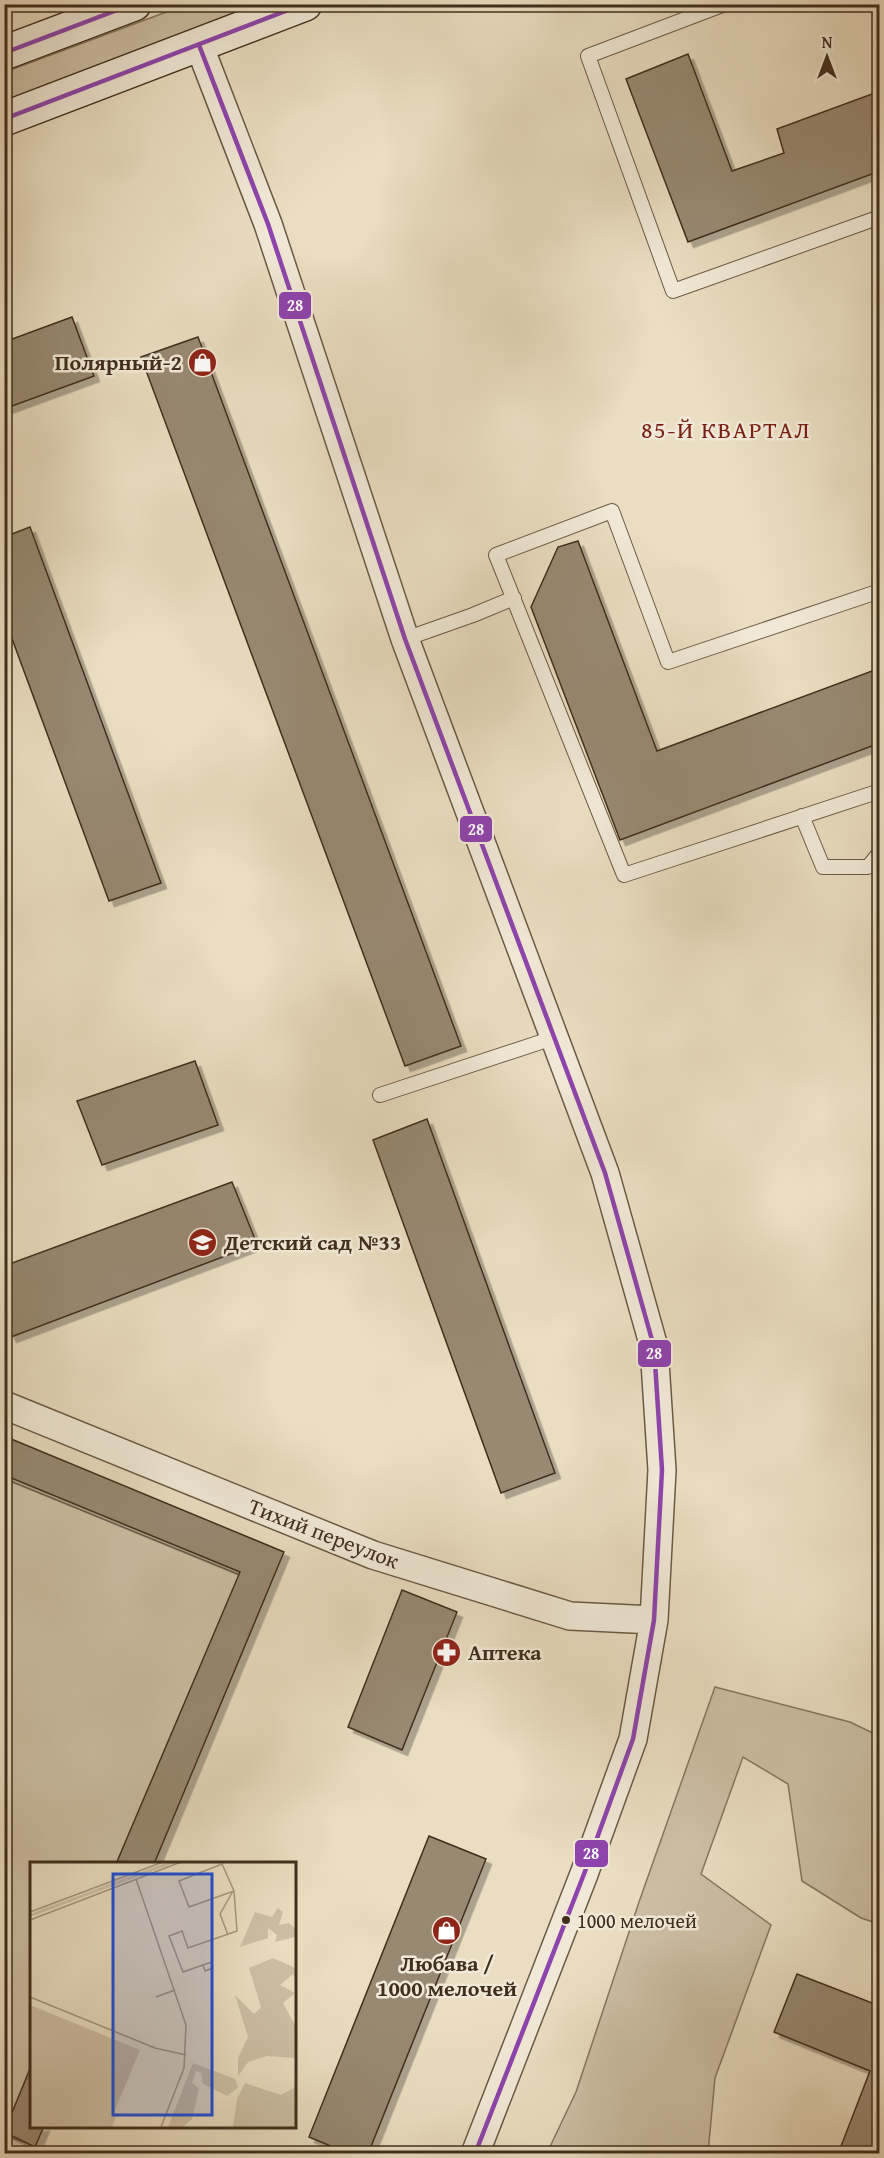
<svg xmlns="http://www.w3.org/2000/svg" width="884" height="2158" font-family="'Gentium Book Plus',serif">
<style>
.green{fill:#cdbfa5;stroke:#867760;stroke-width:1.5}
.building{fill:#988972;stroke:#402f1c;stroke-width:1.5;filter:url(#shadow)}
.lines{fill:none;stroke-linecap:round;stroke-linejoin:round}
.lane-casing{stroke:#6a5a45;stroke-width:16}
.street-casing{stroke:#6a5a45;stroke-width:30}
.secondary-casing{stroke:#402f1c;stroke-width:36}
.lane{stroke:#f1e9d7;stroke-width:14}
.street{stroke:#f1e9d7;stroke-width:27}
.secondary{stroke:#f1e9d7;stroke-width:33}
.bus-1-casing{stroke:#f1e9d7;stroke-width:9}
.bus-1{stroke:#8e44ad;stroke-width:4.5}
.bus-dot{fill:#402f1c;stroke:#f1e9d7;stroke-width:2}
.labels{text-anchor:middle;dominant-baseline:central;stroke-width:5;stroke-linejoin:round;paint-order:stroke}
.bus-label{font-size:20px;fill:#402f1c;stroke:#f1e9d7;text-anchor:start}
.poi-label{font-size:22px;font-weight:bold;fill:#402f1c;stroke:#f1e9d7;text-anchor:start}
.street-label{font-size:22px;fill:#402f1c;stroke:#f1e9d7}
.neighbourhood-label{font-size:24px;letter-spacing:1.5px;fill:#7a1f14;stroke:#f1e9d7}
.inset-road{fill:none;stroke:#a6977f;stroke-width:1.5}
.view{fill:#1d4ed8;fill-opacity:0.15;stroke:#1d4ed8;stroke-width:3}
.inset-edge{fill:none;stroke:#402f1c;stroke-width:3}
.line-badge{stroke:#f1e9d7;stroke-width:2}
.badge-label{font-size:16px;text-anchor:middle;font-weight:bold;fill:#fff}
</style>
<defs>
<filter id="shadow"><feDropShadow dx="5.5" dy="5.5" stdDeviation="0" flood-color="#0004"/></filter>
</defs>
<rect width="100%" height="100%" fill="#eaddc1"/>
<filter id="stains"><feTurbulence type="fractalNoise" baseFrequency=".00333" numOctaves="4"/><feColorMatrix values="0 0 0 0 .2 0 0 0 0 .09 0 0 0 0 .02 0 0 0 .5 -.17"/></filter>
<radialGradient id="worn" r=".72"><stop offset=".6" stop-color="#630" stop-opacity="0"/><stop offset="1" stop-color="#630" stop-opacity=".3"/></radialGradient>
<path class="green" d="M 185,5 L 264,5 L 5,102 L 5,72 Z
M 5,1479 L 240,1575 L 118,1864 L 32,1864 L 31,2068 L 5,2132 Z
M 715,1687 L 850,1722 L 879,1736 L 879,1924 L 861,1918 L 802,1881 L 788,1784 L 743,1757 L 701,1874 L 771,1925 L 715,2078 L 708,2153 L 547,2153 L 576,2092 L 639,1902 Z
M 4,2135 L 35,2146 L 32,2153 L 5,2153 Z"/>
<path class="building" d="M 688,54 L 732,171 L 784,153 L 777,129 L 880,91 L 880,171 L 688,242 L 626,79 Z
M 72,317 L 94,376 L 4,409 L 4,342 Z
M 198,337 L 461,1046 L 405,1066 L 141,357 Z
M 30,527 L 161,883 L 109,901 L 4,617 L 4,537 Z
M 578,541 L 657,751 L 880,668 L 880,743 L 620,840 L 531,607 L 558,547 Z
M 195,1061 L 218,1125 L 102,1165 L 77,1101 Z
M 427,1119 L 555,1473 L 501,1493 L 373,1140 Z
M 232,1182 L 257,1244 L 11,1337 L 4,1321 L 4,1266 Z
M 4,1436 L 284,1552 L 154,1864 L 116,1864 L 240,1572 L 4,1475 Z
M 402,1590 L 457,1612 L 402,1750 L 348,1727 Z
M 429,1836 L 486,1859 L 368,2154 L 350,2154 L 309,2137 Z
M 797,1974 L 880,2006 L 880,2154 L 838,2154 L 870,2071 L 774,2032 Z
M 32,2064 L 32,2126 L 44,2126 L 35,2147 L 4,2132 Z"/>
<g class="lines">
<defs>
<path id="lane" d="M 725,4 L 588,56 L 673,291 L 880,217
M 880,591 L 668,662 L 612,511 L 496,555 L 624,875 L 880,791
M 405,639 L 473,615 L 514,598
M 802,816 L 823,867 L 868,867 L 880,852
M 380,1095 L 553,1038"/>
<path id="street" d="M 199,45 L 268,224 L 405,639 L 605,1173 L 654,1347 L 662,1470 L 654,1620 L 633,1739 L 584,1874 L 475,2154
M 4,1405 L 373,1555 L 570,1616 L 654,1620"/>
<path id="secondary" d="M 4,53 L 134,4
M 4,119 L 305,4"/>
</defs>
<use href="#lane" class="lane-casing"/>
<use href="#street" class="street-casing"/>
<use href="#secondary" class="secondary-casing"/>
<use href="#lane" class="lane"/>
<use href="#street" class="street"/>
<use href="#secondary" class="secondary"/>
<defs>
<path id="bus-1" d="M 199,45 L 268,224 L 405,639 L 605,1173 L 654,1347 L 662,1470 L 654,1620 L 633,1739 L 584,1874 L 475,2154
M 4,53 L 133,4
M 4,119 L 304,4"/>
</defs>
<use href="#bus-1" class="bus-1-casing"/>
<use href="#bus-1" class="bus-1"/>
</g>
<defs>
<symbol id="shop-disc" viewBox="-11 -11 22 22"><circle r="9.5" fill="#8f2418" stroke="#f1e9d7"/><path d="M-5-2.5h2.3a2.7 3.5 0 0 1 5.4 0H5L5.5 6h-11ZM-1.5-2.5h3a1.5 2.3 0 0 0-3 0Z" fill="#fff"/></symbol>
<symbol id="school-disc" viewBox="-11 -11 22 22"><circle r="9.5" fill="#8f2418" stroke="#f1e9d7"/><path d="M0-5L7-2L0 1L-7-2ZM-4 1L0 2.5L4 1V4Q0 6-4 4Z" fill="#fff"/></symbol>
<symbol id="pharmacy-disc" viewBox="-11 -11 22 22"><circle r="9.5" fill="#8f2418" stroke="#f1e9d7"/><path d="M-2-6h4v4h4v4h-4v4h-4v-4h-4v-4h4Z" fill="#fff"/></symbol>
</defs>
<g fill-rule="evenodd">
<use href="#shop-disc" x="186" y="346" width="33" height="33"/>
<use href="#school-disc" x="186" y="1226" width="33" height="33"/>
<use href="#pharmacy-disc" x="430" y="1636" width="33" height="33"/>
<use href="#shop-disc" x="430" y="1914" width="33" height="33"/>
</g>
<circle class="bus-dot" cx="566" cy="1920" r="5"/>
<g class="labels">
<g class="bus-label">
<text x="577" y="1920">1000 мелочей</text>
</g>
<g class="poi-label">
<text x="182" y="362" text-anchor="end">Полярный-2</text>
<text x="224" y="1242">Детский сад №33</text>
<text x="468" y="1652">Аптека</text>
<text x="447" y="1963" text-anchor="middle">Любава /<tspan x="447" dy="25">1000 мелочей</tspan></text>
</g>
<g class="street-label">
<text transform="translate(324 1533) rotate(21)">Тихий переулок</text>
</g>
<g class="neighbourhood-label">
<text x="726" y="429">85-Й КВАРТАЛ</text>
</g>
</g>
<g transform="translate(30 1862)">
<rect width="266" height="266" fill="#eaddc1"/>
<path d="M 138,0 L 147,0 L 0,55 L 0,52 ZM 248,46 L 253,50 L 249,63 L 259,61 L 265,66 L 265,75 L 245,80 L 247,73 L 238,66 L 238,76 L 210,85 L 225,50 L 242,55 ZM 243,96 L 265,106 L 265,116 L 263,112 L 250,123 L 265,131 L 253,141 L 265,163 L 265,196 L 237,194 L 218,200 L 208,214 L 208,196 L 218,175 L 205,133 L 224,152 L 231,145 L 219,106 ZM 0,143 L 110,188 L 84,250 L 87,252 L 82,265 L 0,265 ZM 163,201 L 205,217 L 208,226 L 197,234 L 173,222 L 171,211 L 166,209 L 162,221 L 169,227 L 162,257 L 153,265 L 138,265 ZM 215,221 L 251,233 L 265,225 L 265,265 L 203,265 L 207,237 Z" fill="#cdbfa5"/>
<path class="inset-road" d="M 106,17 L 156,163 L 154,206 L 131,265M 0,50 L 133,0M 0,58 L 151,0M 198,73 L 190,52 L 203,29M 173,103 L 175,109 L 183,106 L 182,100 L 173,103 L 153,110 L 139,74 L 152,69 L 158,86 L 207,69 L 204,29 L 192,2 L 149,19 L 159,45 L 204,29M 0,135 L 125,186 L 156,193M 126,135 L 145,128"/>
<path class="view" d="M 83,12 L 182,12 L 182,253 L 83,253 Z"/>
<rect width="266" height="266" class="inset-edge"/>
</g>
<g class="line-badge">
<rect x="278" y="291" width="34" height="29" rx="6" fill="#8e44ad"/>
<rect x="459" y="815" width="34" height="28" rx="6" fill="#8e44ad"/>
<rect x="637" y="1339" width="35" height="29" rx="6" fill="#8e44ad"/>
<rect x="574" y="1839" width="35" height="29" rx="6" fill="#8e44ad"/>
</g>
<g class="badge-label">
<text x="295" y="311">28</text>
<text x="476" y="835">28</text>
<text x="654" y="1359">28</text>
<text x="591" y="1859">28</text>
</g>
<rect width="884" height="2158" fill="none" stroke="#eaddc1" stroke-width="24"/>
<rect x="6" y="6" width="872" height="2146" fill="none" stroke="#402f1c" stroke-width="3"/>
<rect x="12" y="12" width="860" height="2134" fill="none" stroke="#402f1c" stroke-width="1.5"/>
<g transform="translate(827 57)" stroke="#f1e9d7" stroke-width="4.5" paint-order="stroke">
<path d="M0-4.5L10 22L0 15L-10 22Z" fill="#402f1c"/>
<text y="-9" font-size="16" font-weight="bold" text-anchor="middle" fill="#402f1c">N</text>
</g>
<rect width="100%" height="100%" filter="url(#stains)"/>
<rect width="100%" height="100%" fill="url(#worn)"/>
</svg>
